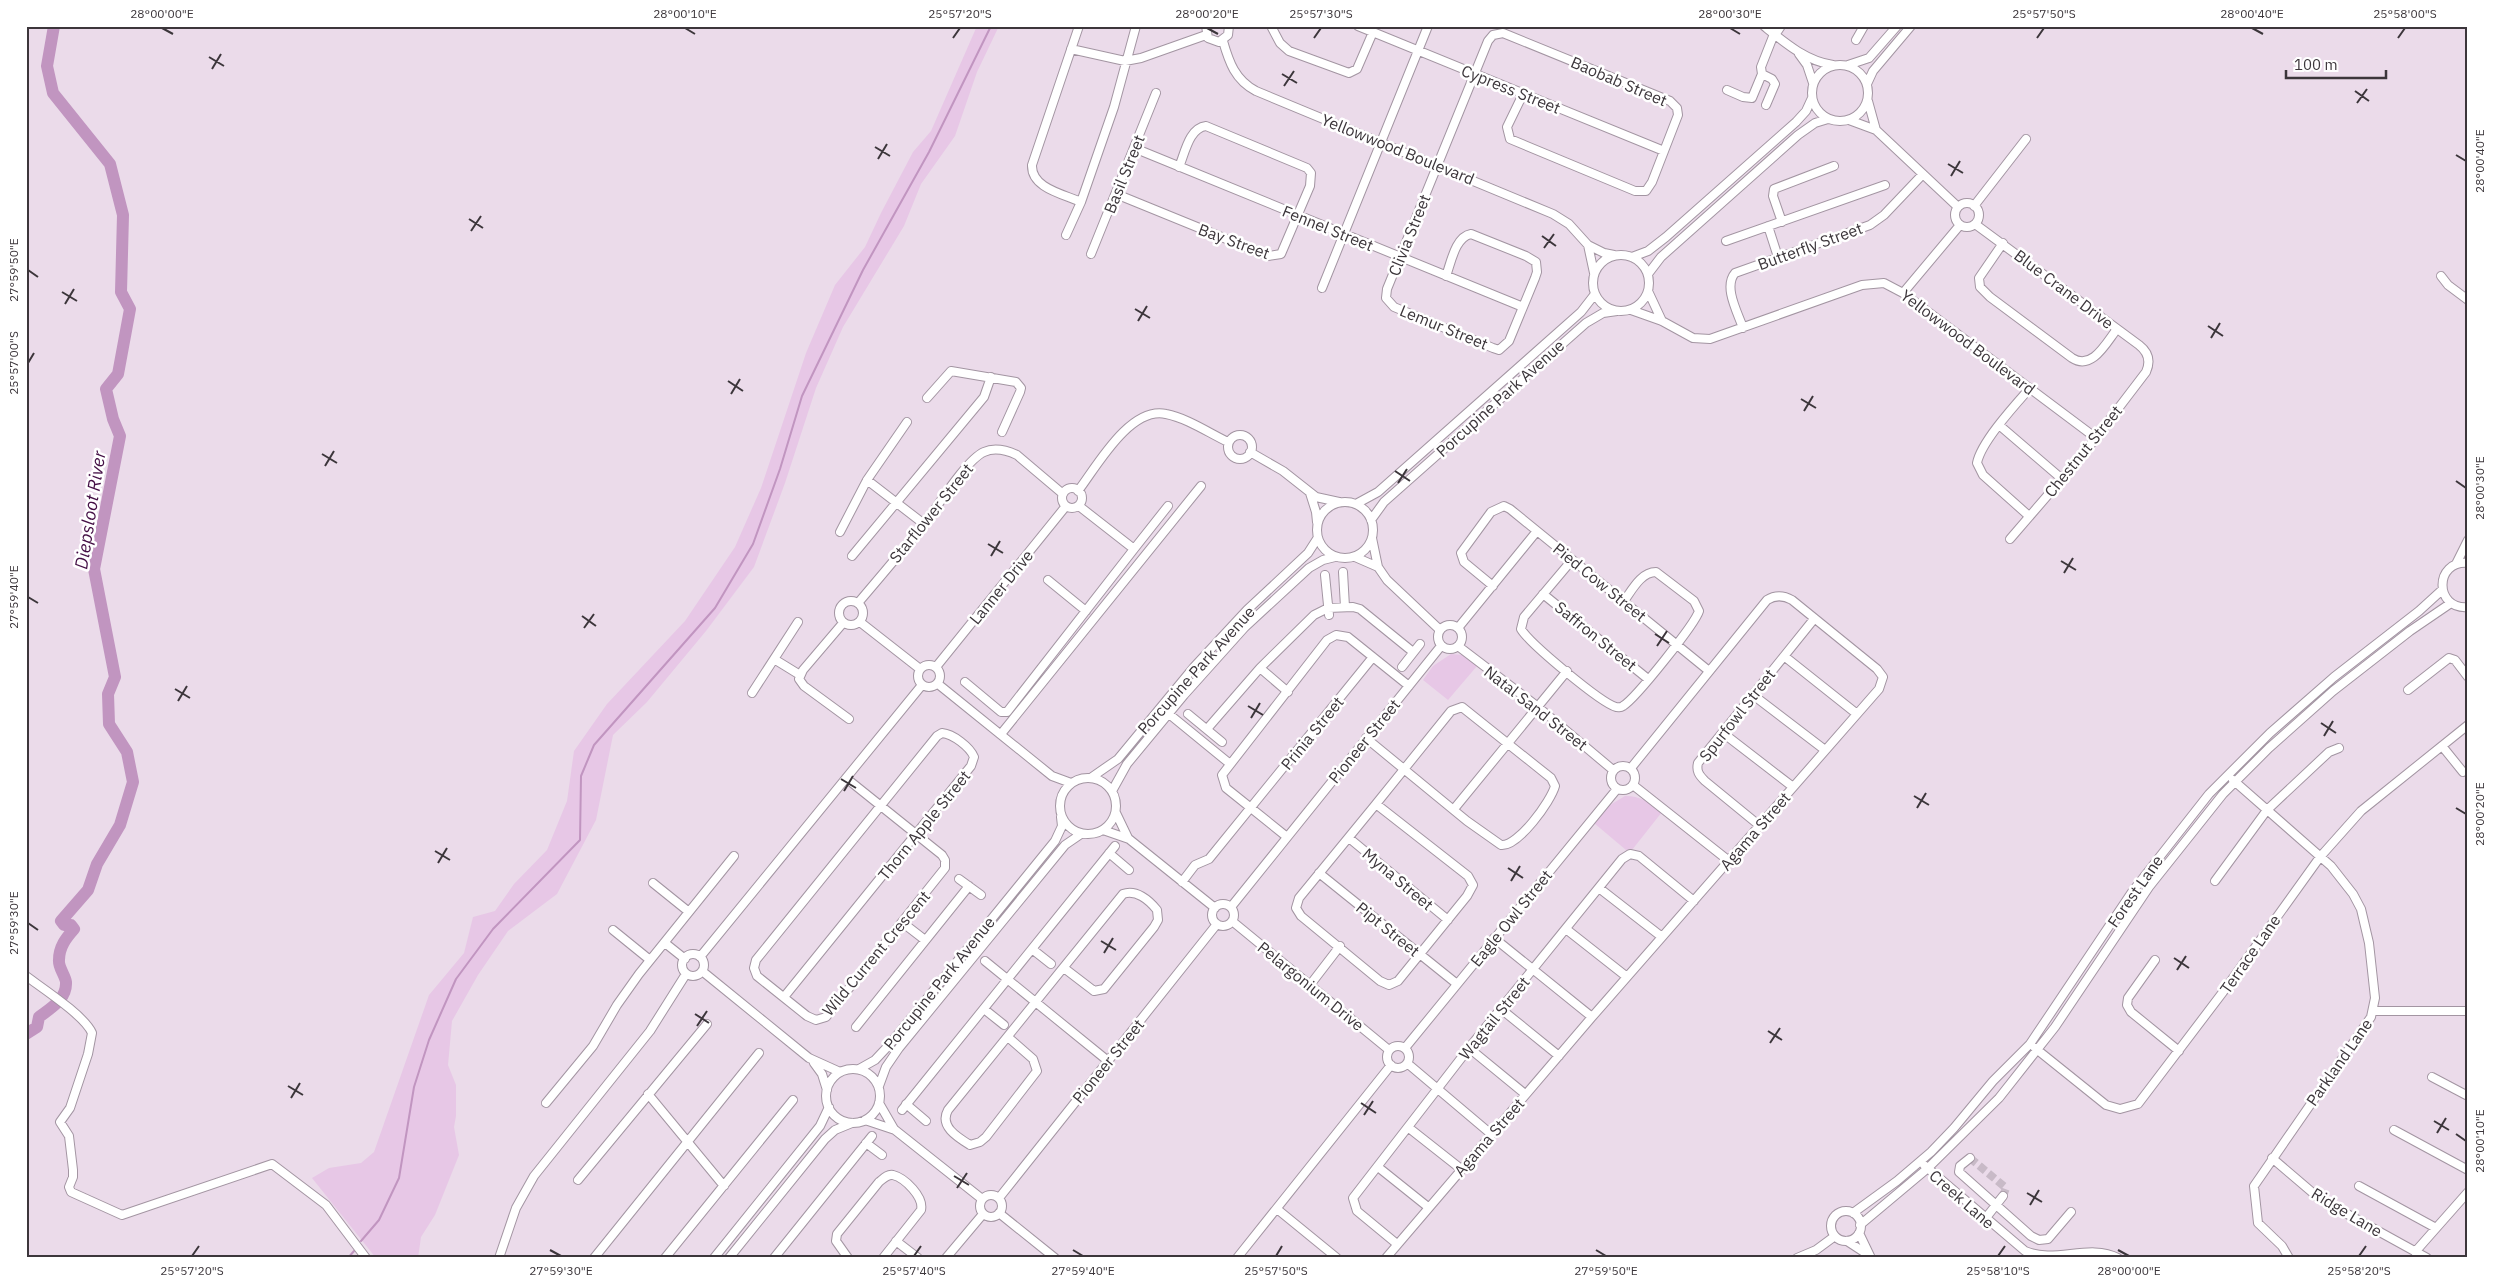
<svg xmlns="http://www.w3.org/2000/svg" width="2494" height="1284" font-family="'IBM Plex Sans',sans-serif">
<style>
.green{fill:#e7c7e6}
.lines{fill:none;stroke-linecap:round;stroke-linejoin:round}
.stream{stroke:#c195c0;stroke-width:2}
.river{stroke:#c195c0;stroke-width:12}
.minor-tunnel{stroke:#c8bac7;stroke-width:8;stroke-dasharray:8 4;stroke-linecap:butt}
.minor-casing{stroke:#a395a2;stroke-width:10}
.minor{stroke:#fff;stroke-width:8}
.ticks{fill:none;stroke:#3c363b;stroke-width:2}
.labels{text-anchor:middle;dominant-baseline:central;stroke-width:5;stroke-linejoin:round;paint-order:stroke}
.street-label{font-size:16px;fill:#3c363b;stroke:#fff}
.water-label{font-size:18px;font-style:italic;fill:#440f45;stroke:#fff}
.neatline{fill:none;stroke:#3c363b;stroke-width:2}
.ticks-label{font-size:12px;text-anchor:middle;fill:#3c363b}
</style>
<rect width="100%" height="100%" fill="#ebdbea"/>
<path class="green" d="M 977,26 L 999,26 L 977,72 L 955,136 L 921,184 L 904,226 L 843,327 L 816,388 L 785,483 L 754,567 L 706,631 L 647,702 L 613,735 L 596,820 L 557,894 L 508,931 L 478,975 L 452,1021 L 448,1065 L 456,1085 L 456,1116 L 454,1127 L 459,1155 L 435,1215 L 421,1237 L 418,1258 L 376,1258 L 312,1178 L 329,1168 L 361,1163 L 374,1152 L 429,995 L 464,953 L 473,917 L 495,911 L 514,884 L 547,850 L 567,801 L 574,751 L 607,704 L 685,621 L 735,547 L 761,488 L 806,353 L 835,285 L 865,247 L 881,213 L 913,152 L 931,131 Z
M 1451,654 L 1463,655 L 1477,666 L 1448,700 L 1423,680 L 1433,666 Z
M 1625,796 C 1640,796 1650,802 1662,812 L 1632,850 L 1626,850 L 1594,823 L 1605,808 Z"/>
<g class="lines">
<path class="stream" d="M 361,1241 L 379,1220 L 399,1178 L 414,1087 L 429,1040 L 456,979 L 493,929 L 580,840 L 581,776 L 594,745 L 715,608 L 753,544 L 780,469 L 802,396 L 863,270 L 929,152 L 991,26
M 348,1258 L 354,1251"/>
<path class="river" d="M 26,1034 L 37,1027 L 39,1017 C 51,1008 67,999 66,982 C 65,975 58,967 59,960 C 59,947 66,938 74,929 L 71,925 L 64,925 L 61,921 L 88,890 L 97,864 L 120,825 L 133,782 L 127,752 L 109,724 L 108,694 L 115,677 L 94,569 L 120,436 L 113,419 L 106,389 L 118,374 L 130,309 L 121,292 L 123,215 L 110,164 L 53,93 L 47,66 L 54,26"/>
<path class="minor-tunnel" d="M 1970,1158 L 2006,1188 L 2003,1196"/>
<defs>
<path id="minor" d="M 1079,26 L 1032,165 C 1031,188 1063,194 1081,202 L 1114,107 L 1136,26
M 1206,26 L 1208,38 L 1219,42 L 1228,35 L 1229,26
M 1271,26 L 1280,43 L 1289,51 L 1349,73 L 1357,69 L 1373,32
M 1358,26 L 1664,151
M 1764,26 C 1785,43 1806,61 1833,65
M 1775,35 L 1781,26
M 1856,40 L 1864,26
M 1223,41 C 1229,62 1235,80 1256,91 L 1553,214 L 1569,224 L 1588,245 L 1594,273
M 1071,49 L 1125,61 L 1141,58 L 1206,35
M 1799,54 L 1807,65 L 1813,83
M1812 93a28 28 0 1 1 56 0a28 28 0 1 1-56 0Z
M 1848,65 L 1869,58 L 1897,26
M 1867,84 L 1873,71 L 1911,26
M 1727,90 L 1743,97 L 1752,98 L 1762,74
M 1868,101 L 1876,130
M 1766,105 L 1775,84 L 1772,79 L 1762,74 L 1761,67 L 1774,34
M 1849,120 L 1876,130 L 1958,207
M 1134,148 L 1523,307
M 1116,194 L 1268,256 L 1281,254 L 1310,186 L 1311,173 L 1307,168 L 1206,126 C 1189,128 1185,153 1179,167
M1955 215a12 12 0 1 1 24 0a12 12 0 1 1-24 0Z
M 1974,206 L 2026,139
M 1782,222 L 1773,196 L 1774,189 L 1834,166
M 1975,224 L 2139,345 C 2148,352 2151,361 2146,372 L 2085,452 L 2010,539
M 1768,226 L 1778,257
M 1066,235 L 1081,202
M 1726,241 L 1885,185
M 2003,243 L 1979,278 L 1980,287 L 1990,297 L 2072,358 C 2092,371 2106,343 2117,329
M 1588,245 L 1604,253 L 1614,255
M 1091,254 L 1156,93
M1593 283a28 28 0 1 1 56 0a28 28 0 1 1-56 0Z
M 1632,257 L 1648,251 L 1666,237 L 1796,122 L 1806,111 L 1812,98
M 1648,274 L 1661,257 L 1798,135 L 1815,123 L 1828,119
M 1446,276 C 1451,263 1455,237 1471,234 L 1526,256 L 1536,262 L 1537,272 L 1535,278 L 1509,341 L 1499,350 L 1493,348 L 1394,307 L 1386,298 L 1387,289 L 1488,41 L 1493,35 L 1503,33 L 1670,101 L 1677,108 L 1678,115 L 1652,182 L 1646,191 L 1635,191 L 1510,139 L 1507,127 L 1523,94
M 2441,276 L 2448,285 L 2468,300
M 1322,288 L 1428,26
M 1648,291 L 1662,321
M 1903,293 L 1960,225
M 1631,310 L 1662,321 L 1693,338 L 1710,339 L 1862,285 L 1884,283 L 1903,293 L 2096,438
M 1743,328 C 1738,313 1723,287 1735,273 L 1870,225 L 1884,215 L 1923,174
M 927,398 L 951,371 L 1016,382 L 1021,388 L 1020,392 L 1002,432
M 1999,425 L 2062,479
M1228 447a12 12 0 1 1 24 0a12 12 0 1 1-24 0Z
M 1250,452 L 1283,471 L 1316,497 L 1339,502
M 867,480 L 924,524
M1062 498a10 10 0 1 1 20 0a10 10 0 1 1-20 0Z
M 1078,491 C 1097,466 1130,406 1166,414 C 1187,418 1209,433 1228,442
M 1310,493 L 1316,512 L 1317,522
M1317 530a28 28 0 1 1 56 0a28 28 0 1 1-56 0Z
M 1356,504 L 1378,492 L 1581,312 L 1595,294
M 1079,506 L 1134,549 L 1168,506
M 2029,516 L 1983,475 L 1977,463 C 1981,442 2015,405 2030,388
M 1371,520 L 1384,502 L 1586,323 L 1603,313 L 1617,311
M 840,532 L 867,480 L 907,422
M 1372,538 L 1378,567 L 1387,580 L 1440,630
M 852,556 L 984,397 L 991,377
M 1355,557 L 1378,567
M 1572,560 L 1524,617 L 1521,629 C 1529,643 1601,703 1616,707 C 1620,707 1620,708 1623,706 C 1636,698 1695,624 1699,611 L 1694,601 L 1656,572 C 1641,572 1632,590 1624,601
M 2468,563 C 2434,560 2434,610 2468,607
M 2456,564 L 2468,540
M 1343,572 L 1345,607
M 1325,575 L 1329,615
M 1048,580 L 1086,611
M 1493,586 L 1464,562 L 1461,553 L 1491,512 L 1504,506 L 1510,509 L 1709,671
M 1543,594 L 1648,679
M839 613a12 12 0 1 1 24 0a12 12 0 1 1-24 0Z
M 858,603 C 881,576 903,550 925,523 C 938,506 966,460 984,452 C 995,447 1006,450 1017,455 L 1063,494
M 860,622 L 920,669
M 843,623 L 803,670 L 799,679 L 804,686 L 849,719
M1438 637a12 12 0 1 1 24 0a12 12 0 1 1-24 0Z
M 1458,628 L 1537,531
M 1458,646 L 1538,707 L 1613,770
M 1784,656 L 1857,714
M 774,659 L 800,675
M918 676a11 11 0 1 1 22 0a11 11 0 1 1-22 0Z
M 936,667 L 1066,506
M 1402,667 L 1420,644
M 1260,668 L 1288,692
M 965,682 L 1001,712 L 1007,712 L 1134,549
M 938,684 L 1052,776 L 1071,783
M 2408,690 L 2449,658 L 2455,660 L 2468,677
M 752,693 L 798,622
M 1753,695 L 1825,750
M 1169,714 L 1229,763
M 1188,714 L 1222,742
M 1207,729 L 1260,668 L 1314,615 L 1328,608 L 1353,607 L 1360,609 L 1413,652
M 1723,733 L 1793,787
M 1001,734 L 1201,486
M 1366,738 L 1467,821 L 1501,845 C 1518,847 1551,801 1555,786 L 1551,778 L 1462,707 L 1451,711 L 1376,804
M 2442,746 L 2463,772
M1611 778a12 12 0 1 1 24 0a12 12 0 1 1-24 0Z
M 1092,777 L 1118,759 L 1194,667 L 1247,610 L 1308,553 L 1317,539
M1060 806a28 28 0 1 1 56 0a28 28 0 1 1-56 0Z
M 2233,780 L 2331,866 L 2353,894 L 2361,909 L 2369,943 L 2375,998 L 2371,1017 L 2254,1186 L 2258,1223 L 2282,1246 L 2289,1258
M 1633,785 L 1729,861
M 1112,791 L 1127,764 L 1184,695 L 1245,627 L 1309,568 L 1323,560 L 1335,557
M 1376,804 L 1468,876 L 1473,885 L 1467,896 L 1398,981 L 1389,985 L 1380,981 L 1301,916 L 1296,908 L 1299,898 Z
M 1454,809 L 1567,671
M 1116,813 L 1128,838
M 1760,826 L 1705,781 C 1699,775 1696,771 1698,763 L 1814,619
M 1103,830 L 1129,839 L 1215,908
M 1287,837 L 1226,788 L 1222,775 L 1327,640 L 1336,635 L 1348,637 L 1409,686
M 1349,838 L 1448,920
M 1109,853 L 1129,870
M 1319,873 L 1457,984
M 959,879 L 981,895
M 2215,881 L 2267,810 L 2329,752 L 2339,748
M 1182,882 L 1195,865 L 1209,859 L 1373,657
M 653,883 L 689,912
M 1599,888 L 1662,937
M1212 915a11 11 0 1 1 22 0a11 11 0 1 1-22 0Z
M 1231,907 L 1441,646
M 1232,921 L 1389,1050
M 903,923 L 925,940
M 1566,929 L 1627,977
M 613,930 L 650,960
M 1494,938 L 1592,1017
M 665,943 L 685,959
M 1032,949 L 1051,964
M682 965a11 11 0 1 1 22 0a11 11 0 1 1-22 0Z
M 700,957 L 922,685
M 2155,960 L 2128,998 L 2127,1005 L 2131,1012 L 2179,1051
M 985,961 L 1108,1061
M 702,971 L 809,1058 L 840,1072
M 26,976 C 42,988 85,1016 92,1033 L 88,1054 L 70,1108 L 60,1122 L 69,1136 L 73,1170 L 73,1177 L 69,1187 L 71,1192 L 122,1215 L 272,1164 L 326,1205 L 366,1258
M 1310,985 L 1340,946
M 784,997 L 971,766 L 974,757 C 970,747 953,734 942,733 L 937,736 L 756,960 L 754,968 L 757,976 L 807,1016 L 816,1020 L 826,1017 L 945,868 L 945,860 L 942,855 L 846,778
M 984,1009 L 1004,1025
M 1501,1009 L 1559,1056
M 2373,1011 L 2468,1011
M 856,1027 L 969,886
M 1009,1038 L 1033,1059 L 1037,1071 L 986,1137 L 980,1142 L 970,1145 C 957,1137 939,1126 948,1110 L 1123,894 C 1136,889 1149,900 1157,910 L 1158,920 L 1154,927 L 1104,989 L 1094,991 L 1064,968
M1387 1057a11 11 0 1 1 22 0a11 11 0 1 1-22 0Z
M 1405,1048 L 1617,789
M 1469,1048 L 1525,1094
M 2035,1048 L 2106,1105 L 2120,1109 L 2138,1104 L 2223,992 L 2320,857 L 2361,811 L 2468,725
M 814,1063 L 822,1074 L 827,1090
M 1407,1063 L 1491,1134
M 859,1069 L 875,1060 L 890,1044 L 1055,841 L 1062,826 L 1061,817
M826 1096a27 27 0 1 1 54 0a27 27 0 1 1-54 0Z
M 2432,1077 L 2468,1096
M 879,1086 L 886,1067 L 899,1048 L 1065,845 L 1081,834
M 648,1094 L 724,1186
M 546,1103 L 593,1046 L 617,1005 L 639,974 L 734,856
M 879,1103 L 894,1129
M 906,1104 L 926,1121
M 902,1110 L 1115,846
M 865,1120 L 895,1130 L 982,1199
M 1409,1128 L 1461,1169
M 2394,1130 L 2468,1170
M 866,1143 L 882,1155
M 1970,1158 L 1960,1166 L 1959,1172 L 2031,1236 L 2039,1240 L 2048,1239 L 2071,1212
M 2272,1158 L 2320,1199 L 2427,1258
M 1924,1165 L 2025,1251 C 2055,1264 2089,1243 2118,1258
M 1378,1167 L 1428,1207
M 578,1180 L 707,1024
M 2359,1186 L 2436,1228
M980 1206a11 11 0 1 1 22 0a11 11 0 1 1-22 0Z
M 999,1198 L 1217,924
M 1277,1209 L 1337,1258
M1831 1226a15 15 0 1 1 30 0a15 15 0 1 1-30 0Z
M 999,1213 L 1055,1258
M 1853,1213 L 1897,1181 L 1931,1152 L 1954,1128 L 1993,1081 L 2030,1044 L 2132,892 L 2209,794 L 2270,733 L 2334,677 L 2419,611 L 2442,590
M 1985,1219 L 2003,1196
M 1860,1225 L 1928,1168 L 1999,1098 L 2055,1027 L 2149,887 L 2223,794 L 2269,748 L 2333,691 L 2410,631 L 2451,603
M 1859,1233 L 1870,1256
M 896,1241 L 918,1258
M 1847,1241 L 1870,1256
M 1397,1244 L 1357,1211 L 1353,1198 L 1469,1048 L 1622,859 L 1630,854 L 1639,856 L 1694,901
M 2415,1252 L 2468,1192
M 499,1258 L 516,1208 L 534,1176 L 650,1031 L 686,974
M 594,1258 L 759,1053
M 665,1258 L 793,1100
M 714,1258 L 820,1126 L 829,1107
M 729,1258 L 825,1139 L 835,1130 L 852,1123
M 774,1258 L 872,1136
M 848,1258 L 836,1241 L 837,1234 L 879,1182 C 883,1179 887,1174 893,1175 C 905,1178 924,1197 921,1210 L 883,1258
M 946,1258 L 983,1214
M 1237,1258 L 1391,1065
M 1386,1258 L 1592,1017 L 1879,689 L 1883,677 L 1877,669 L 1792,600 C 1783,595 1775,595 1767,600 L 1631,768
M 1797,1258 L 1816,1250 L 1835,1236"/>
</defs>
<use href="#minor" class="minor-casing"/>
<use href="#minor" class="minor"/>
</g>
<path class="ticks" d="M 162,28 L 173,34M 685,28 L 695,34M 1207,28 L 1218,34M 1730,28 L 1740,34M 2252,28 L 2263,34M 953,38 L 960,28M 1314,38 L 1321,28M 2037,38 L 2044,28M 2398,38 L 2405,28M 209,57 L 224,66M 212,69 L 221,54M 1282,74 L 1297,83M 1284,86 L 1294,71M 2355,91 L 2369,101M 2357,103 L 2367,89M 875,147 L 890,156M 2456,155 L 2466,161M 878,159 L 887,144M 1948,164 L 1963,173M 1951,176 L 1960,161M 469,219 L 483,228M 471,231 L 481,216M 1542,236 L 1556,246M 1544,248 L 1554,234M 28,270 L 38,277M 62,292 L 77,301M 65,304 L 74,289M 1135,309 L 1150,318M 1138,321 L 1147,306M 2208,326 L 2223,336M 2211,338 L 2220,323M 28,363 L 34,353M 728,381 L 743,391M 731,394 L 740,379M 1801,399 L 1816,408M 1804,411 L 1813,396M 322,454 L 337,463M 325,466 L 334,451M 1395,471 L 1410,481M 2456,481 L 2466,488M 1398,483 L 1407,469M 988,544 L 1003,553M 991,556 L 1000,541M 2061,561 L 2076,570M 2064,573 L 2073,558M 28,597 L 38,603M 582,616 L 596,626M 584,628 L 594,614M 1655,634 L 1669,643M 1657,646 L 1667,631M 175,689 L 190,698M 178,701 L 187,686M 1248,706 L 1263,715M 1251,718 L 1260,703M 2321,723 L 2336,733M 2324,736 L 2333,721M 841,779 L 856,788M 844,791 L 853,776M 1914,796 L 1929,805M 1917,808 L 1926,793M 2456,808 L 2466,814M 435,851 L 450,860M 438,863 L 447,848M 1508,868 L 1523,878M 1511,881 L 1520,866M 28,923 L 38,930M 1101,941 L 1116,950M 1104,953 L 1113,938M 2174,958 L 2189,968M 2177,970 L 2186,956M 695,1014 L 709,1023M 697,1026 L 707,1011M 1768,1031 L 1782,1040M 1770,1043 L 1780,1028M 288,1086 L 303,1095M 291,1098 L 300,1083M 1361,1103 L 1376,1113M 1364,1115 L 1373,1101M 2434,1121 L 2449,1130M 2437,1133 L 2446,1118M 2456,1134 L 2466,1141M 954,1176 L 969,1185M 957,1188 L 967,1173M 2027,1193 L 2042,1202M 2030,1205 L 2039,1190M 550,1250 L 561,1256M 1073,1250 L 1083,1256M 1596,1250 L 1606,1256M 2118,1250 L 2129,1256M 192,1256 L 199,1246M 914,1256 L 921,1246M 1276,1256 L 1282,1246M 1998,1256 L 2005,1246M 2359,1256 L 2366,1246"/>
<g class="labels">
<g class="street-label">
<text transform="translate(1619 81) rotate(23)">Baobab Street</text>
<text transform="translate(1511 89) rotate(22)">Cypress Street</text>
<text transform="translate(1398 149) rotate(22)">Yellowwood Boulevard</text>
<text transform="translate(1124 174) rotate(-68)">Basil Street</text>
<text transform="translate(1328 228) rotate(22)">Fennel Street</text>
<text transform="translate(1409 235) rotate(-68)">Clivia Street</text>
<text transform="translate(1234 241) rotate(20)">Bay Street</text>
<text transform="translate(1810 246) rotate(-20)">Butterfly Street</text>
<text transform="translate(2064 289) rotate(37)">Blue Crane Drive</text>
<text transform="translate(1444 327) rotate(22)">Lemur Street</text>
<text transform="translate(1968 342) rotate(37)">Yellowwood Boulevard</text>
<text transform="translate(1500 398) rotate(-42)">Porcupine Park Avenue</text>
<text transform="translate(2083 451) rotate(-51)">Chestnut Street</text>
<text transform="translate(931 513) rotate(-51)">Starflower Street</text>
<text transform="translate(1600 582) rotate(39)">Pied Cow Street</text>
<text transform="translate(1001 587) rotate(-51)">Lanner Drive</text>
<text transform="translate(1596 636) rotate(39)">Saffron Street</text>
<text transform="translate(1196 670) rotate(-48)">Porcupine Park Avenue</text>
<text transform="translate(1536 708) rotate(38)">Natal Sand Street</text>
<text transform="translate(1737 715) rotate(-52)">Spurfowl Street</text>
<text transform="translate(1312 733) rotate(-51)">Prinia Street</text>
<text transform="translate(1364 741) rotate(-51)">Pioneer Street</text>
<text transform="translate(924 825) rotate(-51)">Thorn Apple Street</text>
<text transform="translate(1755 831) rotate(-49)">Agama Street</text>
<text transform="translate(1398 879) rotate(40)">Myna Street</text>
<text transform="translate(2135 891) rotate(-55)">Forest Lane</text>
<text transform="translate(1511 918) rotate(-51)">Eagle Owl Street</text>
<text transform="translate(1388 929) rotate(39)">Pipt Street</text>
<text transform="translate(876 953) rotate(-50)">Wild Current Crescent</text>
<text transform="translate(2250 954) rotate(-55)">Terrace Lane</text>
<text transform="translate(939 983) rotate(-51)">Porcupine Park Avenue</text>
<text transform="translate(1311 986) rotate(39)">Pelargonium Drive</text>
<text transform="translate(1494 1018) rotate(-51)">Wagtail Street</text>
<text transform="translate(1108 1061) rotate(-51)">Pioneer Street</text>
<text transform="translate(2339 1062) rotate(-55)">Parkland Lane</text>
<text transform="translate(1489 1137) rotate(-49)">Agama Street</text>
<text transform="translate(1962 1199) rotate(41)">Creek Lane</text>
<text transform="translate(2347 1212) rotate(31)">Ridge Lane</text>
</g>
<g class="water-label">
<text transform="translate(90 510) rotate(-81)">Diepsloot River</text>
</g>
</g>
<rect width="2494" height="1284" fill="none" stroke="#ffffff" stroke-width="55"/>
<path d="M2286 70v8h100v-8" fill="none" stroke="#3c363b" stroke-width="2.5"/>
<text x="2294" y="70" font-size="15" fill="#3c363b" stroke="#ffffff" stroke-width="4" paint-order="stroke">100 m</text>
<rect x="28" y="28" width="2438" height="1228" class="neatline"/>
<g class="ticks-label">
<text x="162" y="18">28°00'00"E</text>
<text x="685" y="18">28°00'10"E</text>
<text x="960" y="18">25°57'20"S</text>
<text x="1207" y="18">28°00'20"E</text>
<text x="1321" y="18">25°57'30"S</text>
<text x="1730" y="18">28°00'30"E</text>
<text x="2044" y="18">25°57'50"S</text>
<text x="2252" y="18">28°00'40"E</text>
<text x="2405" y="18">25°58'00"S</text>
<text transform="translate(2480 161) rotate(-90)" y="4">28°00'40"E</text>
<text transform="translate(14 270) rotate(-90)" y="4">27°59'50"E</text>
<text transform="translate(14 363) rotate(-90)" y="4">25°57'00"S</text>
<text transform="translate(2480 488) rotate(-90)" y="4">28°00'30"E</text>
<text transform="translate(14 597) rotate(-90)" y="4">27°59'40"E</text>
<text transform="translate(2480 814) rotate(-90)" y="4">28°00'20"E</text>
<text transform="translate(14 923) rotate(-90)" y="4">27°59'30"E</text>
<text transform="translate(2480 1141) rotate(-90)" y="4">28°00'10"E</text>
<text x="192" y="1275">25°57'20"S</text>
<text x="561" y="1275">27°59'30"E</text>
<text x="914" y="1275">25°57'40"S</text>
<text x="1083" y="1275">27°59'40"E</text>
<text x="1276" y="1275">25°57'50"S</text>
<text x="1606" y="1275">27°59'50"E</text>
<text x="1998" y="1275">25°58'10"S</text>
<text x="2129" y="1275">28°00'00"E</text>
<text x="2359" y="1275">25°58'20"S</text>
</g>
</svg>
